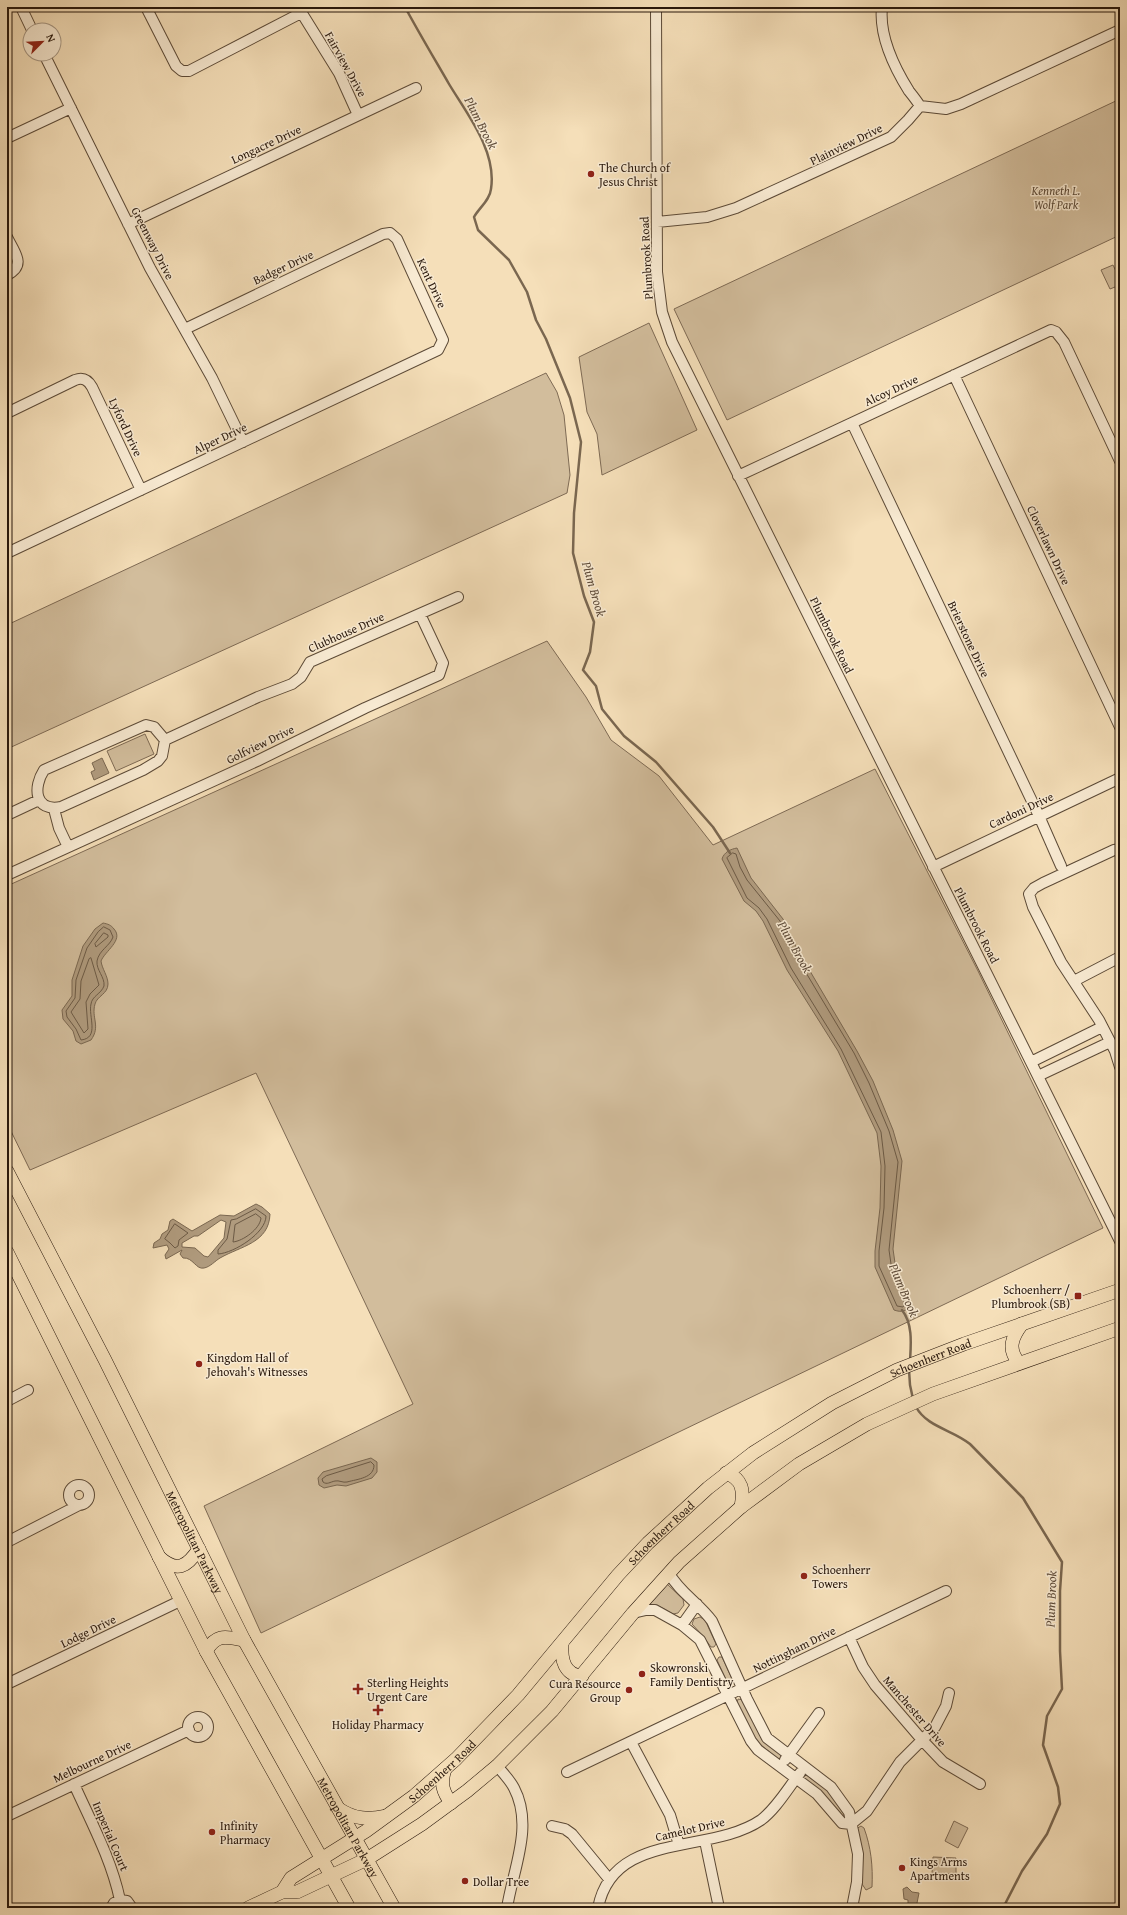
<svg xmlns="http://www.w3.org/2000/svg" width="1127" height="1915" font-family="'Gentium Book Plus',serif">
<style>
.green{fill:#d2bd9c;stroke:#7e6a54}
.water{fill:#b09b7e;stroke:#7a6750;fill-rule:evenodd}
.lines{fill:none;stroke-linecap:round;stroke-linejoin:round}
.shore{stroke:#6c5a45;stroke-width:1}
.stream{stroke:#7a6750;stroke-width:2.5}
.minor-casing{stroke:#5c4a37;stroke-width:12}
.major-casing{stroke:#29180c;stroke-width:14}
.minor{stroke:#f8ead2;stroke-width:10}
.major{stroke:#f5dfb9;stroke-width:13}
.poi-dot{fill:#8f2418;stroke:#f8ead2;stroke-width:1.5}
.labels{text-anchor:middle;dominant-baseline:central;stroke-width:3;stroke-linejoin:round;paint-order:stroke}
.street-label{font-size:12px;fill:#29180c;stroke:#f8ead2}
.poi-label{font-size:12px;fill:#29180c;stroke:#f8ead2;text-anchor:start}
.park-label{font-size:12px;font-style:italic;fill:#5c4a37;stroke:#f8ead2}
.water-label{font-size:13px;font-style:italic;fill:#5f4c3a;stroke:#f8ead2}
</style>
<rect width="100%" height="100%" fill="#f5dfb9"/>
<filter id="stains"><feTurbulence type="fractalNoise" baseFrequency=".005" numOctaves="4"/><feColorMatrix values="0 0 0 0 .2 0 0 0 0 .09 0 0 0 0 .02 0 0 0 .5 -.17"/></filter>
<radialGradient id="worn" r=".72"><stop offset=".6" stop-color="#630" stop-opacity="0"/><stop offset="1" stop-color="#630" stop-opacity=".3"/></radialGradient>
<path class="green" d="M 1120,99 L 1120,235 L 727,420 L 674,309 Z
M 1113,265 L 1120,280 L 1120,285 L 1110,289 L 1101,270 Z
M 649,323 L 697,430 L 602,475 L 597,434 L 587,412 L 579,357 Z
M 546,373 L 557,392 L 564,415 L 570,475 L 567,493 L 7,749 L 7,625 Z
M 547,641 L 586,697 L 611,740 L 659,776 L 713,845 L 875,769 L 978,971 L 1103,1228 L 261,1633 L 204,1506 L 413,1404 L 256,1073 L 30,1170 L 7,1123 L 7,886 Z
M 145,734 L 154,754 L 116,771 L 107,751 Z
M 667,1584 L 683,1599 L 684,1605 L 678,1613 L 673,1614 L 657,1605 L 648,1604 Z
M 700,1617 L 705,1620 L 716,1644 L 714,1647 L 711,1647 L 703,1636 L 692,1624 L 694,1619 Z
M 719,1657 L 722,1657 L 733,1681 L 732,1684 L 728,1684 L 717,1660 Z
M 738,1699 L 743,1700 L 761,1736 L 781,1754 L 781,1758 L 778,1759 L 755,1740 L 737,1703 Z
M 805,1774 L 830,1792 L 845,1816 L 842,1818 L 804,1779 L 803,1777 Z
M 954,1821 L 968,1828 L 958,1848 L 945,1841 Z
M 861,1826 L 864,1828 C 871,1847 873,1866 872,1887 L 866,1890 L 862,1884 L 862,1859 L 856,1829 Z
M 933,1857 L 956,1858 L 956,1874 L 932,1873 Z"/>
<path class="water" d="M 102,758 L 109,773 L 94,780 L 91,772 L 95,770 L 92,763 Z
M 737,848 L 751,878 L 783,919 L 797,949 L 857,1051 L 873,1081 L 893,1130 L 902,1161 L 893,1249 L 896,1270 L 906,1295 L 909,1308 C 903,1312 900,1312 894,1310 L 875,1267 L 875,1251 L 880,1208 L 881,1166 L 877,1133 L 838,1051 L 787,970 L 763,921 L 756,911 L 744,901 L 722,859 C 724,852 731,849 737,848 Z
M 103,923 C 108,924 111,925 114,929 C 124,940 105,951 101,961 C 102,969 108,976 108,984 C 108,994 97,996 95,1004 C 91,1018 101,1026 91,1040 L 81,1044 L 76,1041 L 73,1031 L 63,1019 L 62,1010 L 72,996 L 72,980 L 83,946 L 95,929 Z
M 256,1204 L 262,1207 L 270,1214 C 269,1243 241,1246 220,1258 C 215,1261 210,1267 204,1268 C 196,1270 193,1257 183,1258 L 180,1254 L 182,1250 L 166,1259 L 165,1255 L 169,1249 L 167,1245 L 153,1248 L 154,1243 L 160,1239 L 162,1234 L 168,1230 L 170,1221 L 173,1219 L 192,1231 L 220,1215 L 234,1216 ZM 221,1220 L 226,1222 L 224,1238 L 208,1257 L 204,1256 L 195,1248 L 182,1247 L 182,1243 L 194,1236 L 198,1236 Z
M 371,1458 L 377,1462 L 377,1472 L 372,1478 L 346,1486 L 337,1485 L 324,1488 L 319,1485 L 318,1478 L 323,1472 Z
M 907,1887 L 912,1892 L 919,1893 L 916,1908 L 908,1908 L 908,1900 L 904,1899 L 903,1889 Z"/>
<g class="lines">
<path class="shore" d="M 733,853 L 736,854 L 740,867 L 747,880 L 780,921 L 793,951 L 854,1053 L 869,1083 L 889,1131 L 898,1162 L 889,1250 L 892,1271 L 905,1304 L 903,1307 L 897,1306 L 879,1266 L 879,1251 L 884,1208 L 885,1166 L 881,1132 L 841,1049 L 791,968 L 767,919 L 759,908 L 747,898 L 727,858 Z
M 104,927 L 110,930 L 113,937 C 110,946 99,950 97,961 C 96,970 105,977 104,986 C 101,994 92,996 91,1004 C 88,1016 100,1038 81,1040 L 76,1029 L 67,1017 L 66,1011 L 75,998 L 76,980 L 87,948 L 98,932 Z
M 104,933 L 108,935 L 108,937 L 96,947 L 95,944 Z
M 91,958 L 99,985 L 90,994 L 86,1002 L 88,1029 L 84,1033 L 71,1012 L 80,999 L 81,981 L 89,959 Z
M 256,1209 L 266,1216 C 266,1233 234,1253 218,1254 L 218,1250 L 227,1239 L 231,1220 L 236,1219 Z
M 256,1214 L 261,1218 C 260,1229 243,1241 233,1242 L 235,1225 Z
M 175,1224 L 188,1233 L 179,1240 L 178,1246 L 175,1248 L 170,1243 L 165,1239 Z
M 371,1462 L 374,1465 C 374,1478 358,1479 347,1482 C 343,1483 339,1480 335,1481 C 330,1482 327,1485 323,1482 L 322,1479 L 326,1476 Z"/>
<path class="stream" d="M 405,7 C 419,33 434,58 449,84 C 467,114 497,151 491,189 C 490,200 479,208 474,217 L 478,230 L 509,260 L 527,292 L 536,320 L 546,339 L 570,398 L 581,442 L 574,513 L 573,553 L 584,596 L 594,622 L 590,652 L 583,670 L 596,686 L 602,709 L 624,736 L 656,762 L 713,827 L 730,853
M 902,1310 C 913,1324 911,1344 910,1361
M 909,1370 L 910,1385 L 913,1399
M 916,1407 C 927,1427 953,1430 970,1444 L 1023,1498 L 1062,1562 L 1060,1591 L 1060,1651 L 1062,1689 L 1047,1716 L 1043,1745 L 1058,1787 L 1060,1804 L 1047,1834 L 1022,1871 L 1003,1908"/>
<defs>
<path id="minor" d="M 21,7 L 32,30
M 146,7 L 176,66 L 182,71 L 189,71 L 301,13
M 298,7 L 339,73 L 358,115
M 656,7 L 657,272 L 662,312 L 672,342 L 1120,1241
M 882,7 C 879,35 894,67 909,91 C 913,96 917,101 920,106
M 44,54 L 150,268 L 212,378 L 243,442
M 7,138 L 71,108
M 657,222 L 707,217 L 736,208 L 891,137 L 908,120 L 920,106 L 946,109 L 961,104 L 1120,30
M 128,224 L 416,88
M 7,237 C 14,252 27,265 7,275
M 954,375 L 1120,727
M 7,413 L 75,380 C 83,377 88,380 92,387 L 141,490
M 852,423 L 1039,816 L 1061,866
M 738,476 L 1051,330 L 1056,332 L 1064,342 L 1120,461
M 7,553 L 438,350 L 443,340 L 397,239 L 390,233 L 383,234 L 185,329
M 146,725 L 154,727 L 165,740 L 162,756 L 158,761 L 143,770 L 61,807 C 34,812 33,787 44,770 Z
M 165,740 L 258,697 L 292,684 L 301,677 L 310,662 L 458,597
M 54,809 L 59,828 L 68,847
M 7,815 L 39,800
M 1120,849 L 1114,850 L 1043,883 L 1034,888 L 1029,894 L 1033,907 L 1061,962 L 1099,1020 L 1115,1051 L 1120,1067
M 933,867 L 1120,778
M 7,875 L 257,761 L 365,708 L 439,675 L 443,663 L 420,614
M 1074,981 L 1120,957
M 1031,1062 L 1102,1027
M 1038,1076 L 1110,1042
M 7,1401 L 28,1390
M69 1495a10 10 0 1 1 20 0a10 10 0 1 1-20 0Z
M 7,1542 L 79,1505
M 669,1573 C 679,1592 699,1603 712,1621 L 747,1699 L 767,1738 L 831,1787 L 849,1812 L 858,1854 L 857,1882 L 852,1908
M 633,1613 L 646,1610 L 655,1610 L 682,1625 L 700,1640 L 751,1741 L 758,1750 L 817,1794 L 842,1823 L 851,1824
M 682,1625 L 697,1604
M 849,1637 L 863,1667 L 875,1685 L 923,1741 L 943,1762 L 980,1784
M 7,1684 L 180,1601
M188 1727a10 10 0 1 1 20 0a10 10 0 1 1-20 0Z
M 631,1742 L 670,1815 L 679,1845
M 785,1760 L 819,1713
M 497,1766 C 503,1773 510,1780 514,1788 C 534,1826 513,1869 507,1908
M 567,1772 L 946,1591
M 74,1784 C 91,1822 111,1858 120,1900
M 7,1816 L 189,1730
M 851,1824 L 867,1811 L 900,1762 L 935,1727 L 946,1706 L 949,1693
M 552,1826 L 565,1829 L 572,1834 L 609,1879
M 705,1841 L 719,1908
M 111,1908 L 114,1903 L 120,1900 L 127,1901 L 132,1908
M 598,1908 C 613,1830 710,1855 761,1820 C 776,1809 788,1788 800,1773"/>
<g id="major">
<path id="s1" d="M 7,1171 L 105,1360 L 244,1640 L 394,1908"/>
<path d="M 7,1252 L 206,1651 L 349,1908"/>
<path d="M 1019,1363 C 1007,1349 1012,1337 1022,1324"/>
<path d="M 726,1473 C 743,1479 744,1491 741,1507"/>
<path d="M 159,1557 C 177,1573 187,1567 199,1549"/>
<path d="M 562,1644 C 561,1659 564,1675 582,1676"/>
<path d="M 206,1651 C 217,1633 226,1637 244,1640"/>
<path d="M 445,1769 C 440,1784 443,1792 451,1803"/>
<path d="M 339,1809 C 354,1819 368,1820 386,1816"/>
<path id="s2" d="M 282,1892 L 291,1878 L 366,1831 L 414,1796 L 456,1759 L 518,1695 L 618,1575 L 648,1543 L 708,1488 L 753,1453 L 832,1403 L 897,1370 L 964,1344 L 1120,1290"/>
<path d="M 248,1908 L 282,1892 L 297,1892 L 367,1859 L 422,1824 L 467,1791 L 497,1766 L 552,1711 L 633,1613 L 679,1562 L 741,1507 L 799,1464 L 867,1424 L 933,1394 L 1120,1328"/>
</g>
</defs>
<use href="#minor" class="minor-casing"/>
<use href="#major" class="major-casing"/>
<use href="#minor" class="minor"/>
<use href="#major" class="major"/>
</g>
<g class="poi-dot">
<circle cx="591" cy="174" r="4"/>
<rect x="1074" y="1292" width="8" height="8" rx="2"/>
<circle cx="199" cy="1364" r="4"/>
<circle cx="804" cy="1576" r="4"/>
<circle cx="642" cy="1674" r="4"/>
<path d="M356 1683h4v4h4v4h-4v4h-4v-4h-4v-4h4z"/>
<circle cx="629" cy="1690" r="4"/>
<path d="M376 1704h4v4h4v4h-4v4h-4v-4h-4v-4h4z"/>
<circle cx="212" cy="1832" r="4"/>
<circle cx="902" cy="1868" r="4"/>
<circle cx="465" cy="1881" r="4"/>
</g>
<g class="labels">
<g class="street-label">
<text transform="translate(346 64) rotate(61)">Fairview Drive</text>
<text transform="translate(266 144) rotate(-25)">Longacre Drive</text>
<text transform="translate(846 144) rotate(-26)">Plainview Drive</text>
<text transform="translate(153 243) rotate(63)">Greenway Drive</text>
<text transform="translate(646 258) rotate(-93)">Plumbrook Road</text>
<text transform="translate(283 267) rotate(-25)">Badger Drive</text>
<text transform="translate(432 283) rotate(65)">Kent Drive</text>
<text transform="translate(891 390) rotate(-25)">Alcoy Drive</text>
<text transform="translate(126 427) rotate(65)">Lyford Drive</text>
<text transform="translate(220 438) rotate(-25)">Alper Drive</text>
<text transform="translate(1049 545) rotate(65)">Cloverlawn Drive</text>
<text transform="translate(346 632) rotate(-24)">Clubhouse Drive</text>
<text transform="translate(832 635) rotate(64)">Plumbrook Road</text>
<text transform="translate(969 639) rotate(65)">Brierstone Drive</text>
<text transform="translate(260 744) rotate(-26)">Golfview Drive</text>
<text transform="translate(1021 810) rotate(-25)">Cardoni Drive</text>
<text transform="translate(977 925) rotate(63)">Plumbrook Road</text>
<text stroke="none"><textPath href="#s2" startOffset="850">Schoenherr Road</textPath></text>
<text stroke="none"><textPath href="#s2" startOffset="526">Schoenherr Road</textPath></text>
<text stroke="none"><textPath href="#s1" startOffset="416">Metropolitan Parkway</textPath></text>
<text transform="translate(88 1631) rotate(-26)">Lodge Drive</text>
<text transform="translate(794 1649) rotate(-26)">Nottingham Drive</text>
<text transform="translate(915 1711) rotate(49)">Manchester Drive</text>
<text transform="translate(92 1761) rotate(-25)">Melbourne Drive</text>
<text stroke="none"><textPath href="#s2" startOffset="202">Schoenherr Road</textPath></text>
<text stroke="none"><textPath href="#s1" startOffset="740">Metropolitan Parkway</textPath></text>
<text transform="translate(690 1829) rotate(-13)">Camelot Drive</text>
<text transform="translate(111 1836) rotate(67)">Imperial Court</text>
</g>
<g class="poi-label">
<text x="599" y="167">The Church of<tspan x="599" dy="14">Jesus Christ</tspan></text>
<text x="1070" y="1289" text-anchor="end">Schoenherr /<tspan x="1070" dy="14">Plumbrook (SB)</tspan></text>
<text x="207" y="1357">Kingdom Hall of<tspan x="207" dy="14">Jehovah's Witnesses</tspan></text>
<text x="812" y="1569">Schoenherr<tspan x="812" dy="14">Towers</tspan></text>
<text x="650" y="1667">Skowronski<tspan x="650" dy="14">Family Dentistry</tspan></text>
<text x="367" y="1682">Sterling Heights<tspan x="367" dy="14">Urgent Care</tspan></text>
<text x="621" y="1683" text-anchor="end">Cura Resource<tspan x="621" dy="14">Group</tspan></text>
<text x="378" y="1724" text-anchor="middle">Holiday Pharmacy</text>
<text x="220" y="1825">Infinity<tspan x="220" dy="14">Pharmacy</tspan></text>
<text x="910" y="1861">Kings Arms<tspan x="910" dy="14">Apartments</tspan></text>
<text x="473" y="1881">Dollar Tree</text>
</g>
<g class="park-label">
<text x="1056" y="190">Kenneth L.<tspan x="1056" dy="14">Wolf Park</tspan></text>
</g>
<g class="water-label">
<text transform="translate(481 123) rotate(63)">Plum Brook</text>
<text transform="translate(594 589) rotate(74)">Plum Brook</text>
<text transform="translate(795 947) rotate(61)">Plum Brook</text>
<text transform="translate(904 1290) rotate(67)">Plum Brook</text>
<text transform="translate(1051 1599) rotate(-88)">Plum Brook</text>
</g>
</g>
<rect width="1127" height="1915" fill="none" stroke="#f5dfb9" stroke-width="24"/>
<rect x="8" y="8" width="1111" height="1899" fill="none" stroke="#29180c" stroke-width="2"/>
<rect x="12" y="12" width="1103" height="1891" fill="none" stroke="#29180c"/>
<g transform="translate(42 42) rotate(66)"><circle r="19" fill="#f8ead2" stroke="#a59683"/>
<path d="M0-3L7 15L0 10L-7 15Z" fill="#8f2418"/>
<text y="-6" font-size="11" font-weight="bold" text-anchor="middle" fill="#29180c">N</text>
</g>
<rect width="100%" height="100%" filter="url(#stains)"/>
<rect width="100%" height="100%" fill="url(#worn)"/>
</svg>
